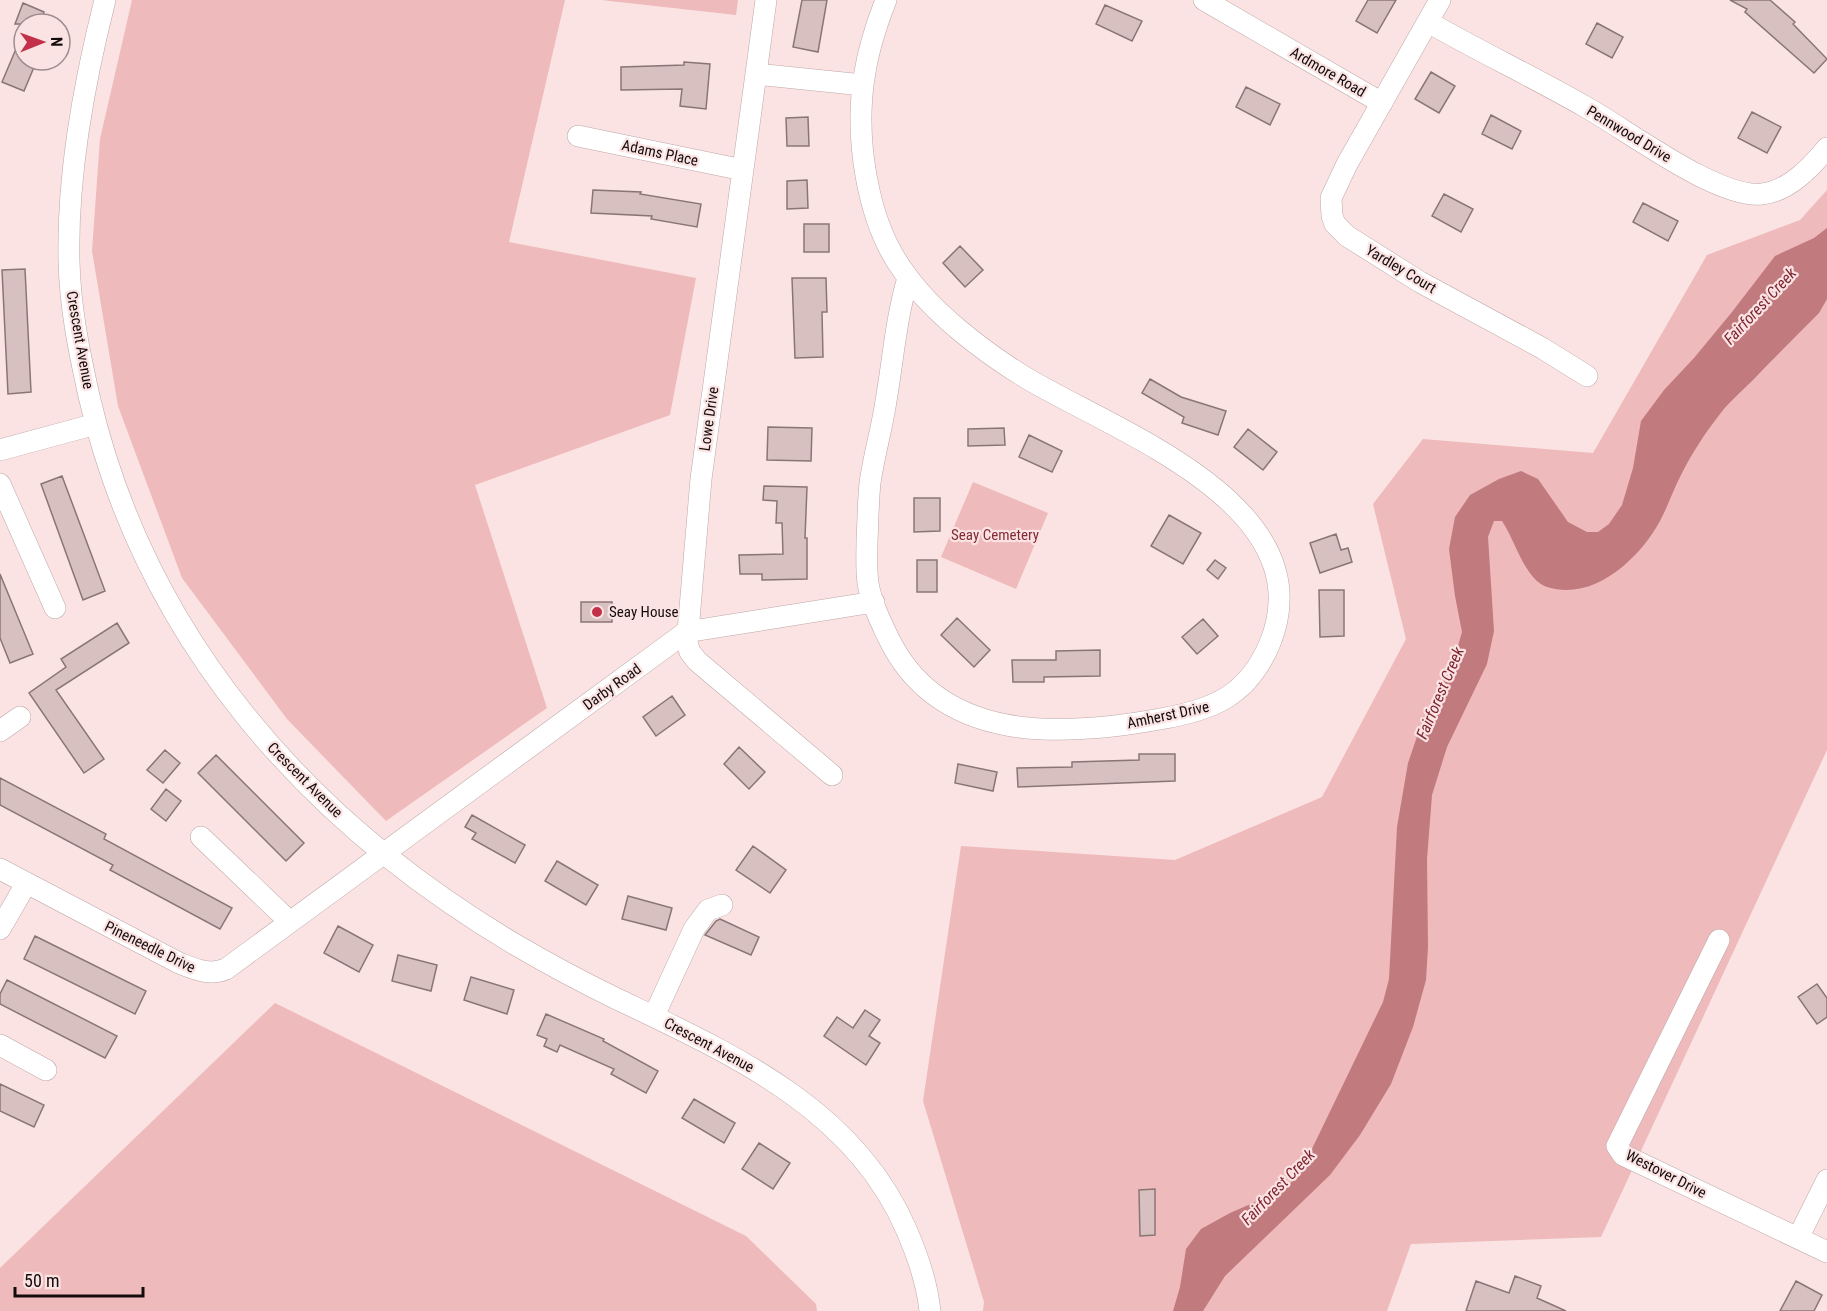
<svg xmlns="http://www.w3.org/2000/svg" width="1827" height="1311" font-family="'Roboto Condensed',sans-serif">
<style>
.green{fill:#eebabb}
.water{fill:#c17a7e}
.building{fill:#d8c0c1;stroke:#8a7575;stroke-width:1.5}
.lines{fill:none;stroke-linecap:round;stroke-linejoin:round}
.minor-casing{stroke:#bea7a7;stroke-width:22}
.minor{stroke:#fff;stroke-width:21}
.poi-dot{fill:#c23149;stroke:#fbe3e3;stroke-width:2}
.labels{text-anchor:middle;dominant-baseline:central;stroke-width:4.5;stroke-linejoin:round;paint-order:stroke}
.street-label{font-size:15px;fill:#140c0c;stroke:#fbe3e3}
.park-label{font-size:15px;fill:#822b36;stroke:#fbe3e3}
.poi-label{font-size:15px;fill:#140c0c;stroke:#fbe3e3;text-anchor:start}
.water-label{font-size:16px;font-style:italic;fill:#7c2632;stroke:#fbe3e3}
</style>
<rect width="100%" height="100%" fill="#fbe3e3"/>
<path class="green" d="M 132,0 L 565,0 L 509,242 L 696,278 L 670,415 L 475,485 L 547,708 L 386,821 L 287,719 L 182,578 L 118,406 L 92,251 L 100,139 Z
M 601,0 L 738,0 L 736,15 Z
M 1827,190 L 1827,750 L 1601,1237 L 1411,1244 L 1387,1311 L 983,1311 L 984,1302 L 923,1101 L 961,846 L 1175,860 L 1322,797 L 1406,639 L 1373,504 L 1423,439 L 1593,453 L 1707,255 L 1800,220 Z
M 973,482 L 1048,513 L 1016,589 L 941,557 Z
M 275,1003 L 746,1236 L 816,1304 L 817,1311 L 0,1311 L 0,1268 Z"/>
<path class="water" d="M 1827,228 L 1827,299 L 1819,313 C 1797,335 1774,358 1752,381 C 1741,392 1729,402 1720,414 C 1705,433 1692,453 1681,475 C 1673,490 1668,506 1660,521 C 1640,558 1594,602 1547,587 C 1525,580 1515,540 1502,521 L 1494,521 L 1488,537 L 1494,631 L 1487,664 L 1447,747 L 1432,795 L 1427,859 L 1428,947 L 1426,980 L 1413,1027 L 1391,1084 L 1360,1135 L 1330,1175 L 1225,1276 L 1203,1311 L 1173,1311 L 1180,1287 L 1186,1249 L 1201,1229 L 1230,1213 L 1276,1193 L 1290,1184 L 1308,1157 L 1383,1002 L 1389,979 L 1397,827 L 1408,763 L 1424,716 L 1453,663 L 1462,632 L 1455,596 L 1449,549 L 1455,517 L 1470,495 L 1499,479 L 1521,471 L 1538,479 L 1568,522 L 1587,532 L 1598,532 L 1609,524 L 1622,505 L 1633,468 L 1641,421 L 1664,390 L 1694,358 L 1732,312 L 1775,256 L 1814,238 Z"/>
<path class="building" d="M 802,0 L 827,0 L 818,52 L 793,47 Z
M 1368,0 L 1396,0 L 1377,33 L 1356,21 Z
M 1730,0 L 1770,0 L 1795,22 L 1793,24 L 1827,59 L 1814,73 L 1745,12 L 1747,9 Z
M 23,3 L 44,12 L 40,24 L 15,24 Z
M 1105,5 L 1142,21 L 1132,41 L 1096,24 Z
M 1597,23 L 1623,37 L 1612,58 L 1586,44 Z
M 24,30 L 24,60 L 37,60 L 24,91 L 2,82 Z
M 684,62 L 710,64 L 706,109 L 680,106 L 682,89 L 621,90 L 621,67 L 684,65 Z
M 1431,72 L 1455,86 L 1439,113 L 1415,99 Z
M 1246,87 L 1280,104 L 1270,125 L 1236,107 Z
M 1752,112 L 1781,127 L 1767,153 L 1738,138 Z
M 1491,115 L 1521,131 L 1512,149 L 1482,134 Z
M 808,117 L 809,146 L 787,146 L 786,118 Z
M 807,180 L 808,208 L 787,209 L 787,181 Z
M 593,190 L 641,192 L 640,194 L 701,204 L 697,227 L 651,219 L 652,216 L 591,213 Z
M 1444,194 L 1473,209 L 1461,232 L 1432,216 Z
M 1643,203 L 1678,221 L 1668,241 L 1633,222 Z
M 804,224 L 829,224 L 829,252 L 804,252 Z
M 960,246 L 983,270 L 965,287 L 943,263 Z
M 25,269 L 31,392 L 8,394 L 2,270 Z
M 792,278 L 826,278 L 827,312 L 822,312 L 823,357 L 795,358 Z
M 1150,379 L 1181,397 L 1226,411 L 1218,435 L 1182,423 L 1184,417 L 1142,393 Z
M 768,427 L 812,428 L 811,461 L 767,460 Z
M 1004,428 L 1005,445 L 968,446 L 968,429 Z
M 1248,429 L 1277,452 L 1263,470 L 1234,447 Z
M 1029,435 L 1062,451 L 1052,472 L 1019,457 Z
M 62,476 L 105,591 L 83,600 L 41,484 Z
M 764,486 L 807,487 L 805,538 L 807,538 L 807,579 L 762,580 L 762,574 L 740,574 L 739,555 L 783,554 L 782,523 L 776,523 L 777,501 L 763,500 Z
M 914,498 L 940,498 L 940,531 L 914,532 Z
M 1169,515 L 1201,533 L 1183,564 L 1151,546 Z
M 1336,534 L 1341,550 L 1348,548 L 1352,562 L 1320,573 L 1310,543 Z
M 917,560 L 937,560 L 937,592 L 917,592 Z
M 1215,560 L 1226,568 L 1218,579 L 1207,570 Z
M 0,574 L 33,654 L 10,663 L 0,638 Z
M 1319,590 L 1344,590 L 1344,636 L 1320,637 Z
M 581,602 L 612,602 L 612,622 L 581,622 Z
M 957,618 L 990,650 L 974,667 L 941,635 Z
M 1203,619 L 1218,636 L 1197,654 L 1182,637 Z
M 117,623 L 129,643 L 56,690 L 104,759 L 84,773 L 29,693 L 66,667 L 61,659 Z
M 1100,650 L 1100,676 L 1044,677 L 1044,682 L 1013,682 L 1012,660 L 1056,660 L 1056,651 Z
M 672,696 L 685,715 L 656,736 L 643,717 Z
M 739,747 L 765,772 L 749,789 L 724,764 Z
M 165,750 L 180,763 L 163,783 L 147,770 Z
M 1139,754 L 1175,754 L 1175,781 L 1018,787 L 1017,768 L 1072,767 L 1072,762 L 1139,760 Z
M 216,755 L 304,843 L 286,861 L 198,773 Z
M 958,764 L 997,772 L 993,791 L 955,783 Z
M 0,778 L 106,834 L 104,839 L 232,908 L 220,929 L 110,870 L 113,865 L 0,805 Z
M 166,789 L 181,801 L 166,821 L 151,809 Z
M 472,815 L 525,845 L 515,863 L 472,839 L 476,833 L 465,827 Z
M 753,846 L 786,870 L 770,893 L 736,870 Z
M 557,861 L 598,885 L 586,905 L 545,881 Z
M 628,896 L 672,908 L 666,930 L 622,919 Z
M 720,919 L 759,937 L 751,955 L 705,935 L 716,921 Z
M 338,926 L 373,945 L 359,972 L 324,953 Z
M 35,936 L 146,991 L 135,1014 L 24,959 Z
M 398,955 L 437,965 L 431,991 L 392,981 Z
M 471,977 L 514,990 L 507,1014 L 464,1000 Z
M 7,980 L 117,1036 L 105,1058 L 0,1004 L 0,994 Z
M 1817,984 L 1827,998 L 1827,1017 L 1817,1024 L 1798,997 Z
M 865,1010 L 880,1020 L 869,1036 L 880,1043 L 866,1065 L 824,1036 L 837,1017 L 853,1028 Z
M 546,1014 L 604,1039 L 603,1041 L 658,1071 L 646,1093 L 611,1074 L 614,1069 L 560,1045 L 557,1052 L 544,1046 L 547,1039 L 537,1035 Z
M 0,1084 L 44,1105 L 34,1127 L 0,1111 Z
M 694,1099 L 735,1123 L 724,1143 L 682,1118 Z
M 759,1143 L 790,1163 L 773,1189 L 742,1169 Z
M 1155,1189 L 1155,1235 L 1140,1236 L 1139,1190 Z
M 1515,1276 L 1541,1286 L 1537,1298 L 1566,1311 L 1466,1311 L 1476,1281 L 1509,1293 Z
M 1796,1281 L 1822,1295 L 1814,1311 L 1780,1311 Z"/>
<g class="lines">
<defs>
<path id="minor" d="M 105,0 C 84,83 67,176 69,261 C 70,307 79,351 89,396 C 145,638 305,820 516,945 C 547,963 580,981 613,997 C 727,1052 853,1106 906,1229 C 918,1256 927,1283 930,1311
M 766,0 L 701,479 L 687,643 L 690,652 L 697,661 L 832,775
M 886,0 C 877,23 869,47 865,72 C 854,134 866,221 904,272 C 932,312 981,350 1023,376 C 1111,430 1326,504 1270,643 C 1248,696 1213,710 1160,719 C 1061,737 939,744 888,637 C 880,620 871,602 868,583 C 866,569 867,555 867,541 C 868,522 868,502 870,483 C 874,455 882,428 886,401 C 893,360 896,318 908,278
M 1204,0 L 1382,103
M 1440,0 L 1347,164 L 1331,198 L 1332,216 L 1335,224 L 1347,236 L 1420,282 L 1542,348 L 1587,376
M 1428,22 C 1479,51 1533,77 1584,106 C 1626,129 1717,199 1762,194 C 1789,191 1810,168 1827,148
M 756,74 L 863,85
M 578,136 L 743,170
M 0,450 L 96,424
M 0,484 L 55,608
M 0,731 L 20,717
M 201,837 L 290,922
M 0,869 L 179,963 C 195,969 209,976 226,969 L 686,632 L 874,602
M 0,929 L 26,884
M 1719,940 L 1617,1146 L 1623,1155 L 1827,1252
M 654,1016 L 694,929 L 708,910 L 722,905
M 0,1045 L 46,1070
M 1798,1238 L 1827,1180"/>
</defs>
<use href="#minor" class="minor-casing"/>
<use href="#minor" class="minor"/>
</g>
<circle class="poi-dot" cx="597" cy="612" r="6"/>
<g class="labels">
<g class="street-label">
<text transform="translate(1328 72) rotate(30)">Ardmore Road</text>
<text transform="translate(1629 134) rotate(31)">Pennwood Drive</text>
<text transform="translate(660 153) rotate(12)">Adams Place</text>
<text transform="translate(1401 269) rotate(31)">Yardley Court</text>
<text transform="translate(80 340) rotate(80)">Crescent Avenue</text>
<text transform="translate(709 419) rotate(-82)">Lowe Drive</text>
<text transform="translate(612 687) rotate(-36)">Darby Road</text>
<text transform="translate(1168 715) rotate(-12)">Amherst Drive</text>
<text transform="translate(305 780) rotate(45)">Crescent Avenue</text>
<text transform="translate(150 947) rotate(26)">Pineneedle Drive</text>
<text transform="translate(709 1045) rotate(28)">Crescent Avenue</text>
<text transform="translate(1666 1174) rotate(27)">Westover Drive</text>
</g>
<g class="park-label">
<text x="995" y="535">Seay Cemetery</text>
</g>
<g class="poi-label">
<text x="609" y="612">Seay House</text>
</g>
<g class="water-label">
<text transform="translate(1760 306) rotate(-47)">Fairforest Creek</text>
<text transform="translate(1440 693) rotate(-67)">Fairforest Creek</text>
<text transform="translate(1278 1187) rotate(-46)">Fairforest Creek</text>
</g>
</g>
<g transform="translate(42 42) rotate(89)"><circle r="28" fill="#fbe3e3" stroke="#9f8d8d" stroke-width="1.5"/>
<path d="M0-4.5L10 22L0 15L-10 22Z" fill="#c23149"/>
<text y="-9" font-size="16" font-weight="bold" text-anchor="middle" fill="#140c0c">N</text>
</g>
<path d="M15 1287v9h128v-9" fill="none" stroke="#140c0c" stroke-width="3"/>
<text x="24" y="1287" font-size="18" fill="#140c0c" stroke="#fbe3e3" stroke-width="4.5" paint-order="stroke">50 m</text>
</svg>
